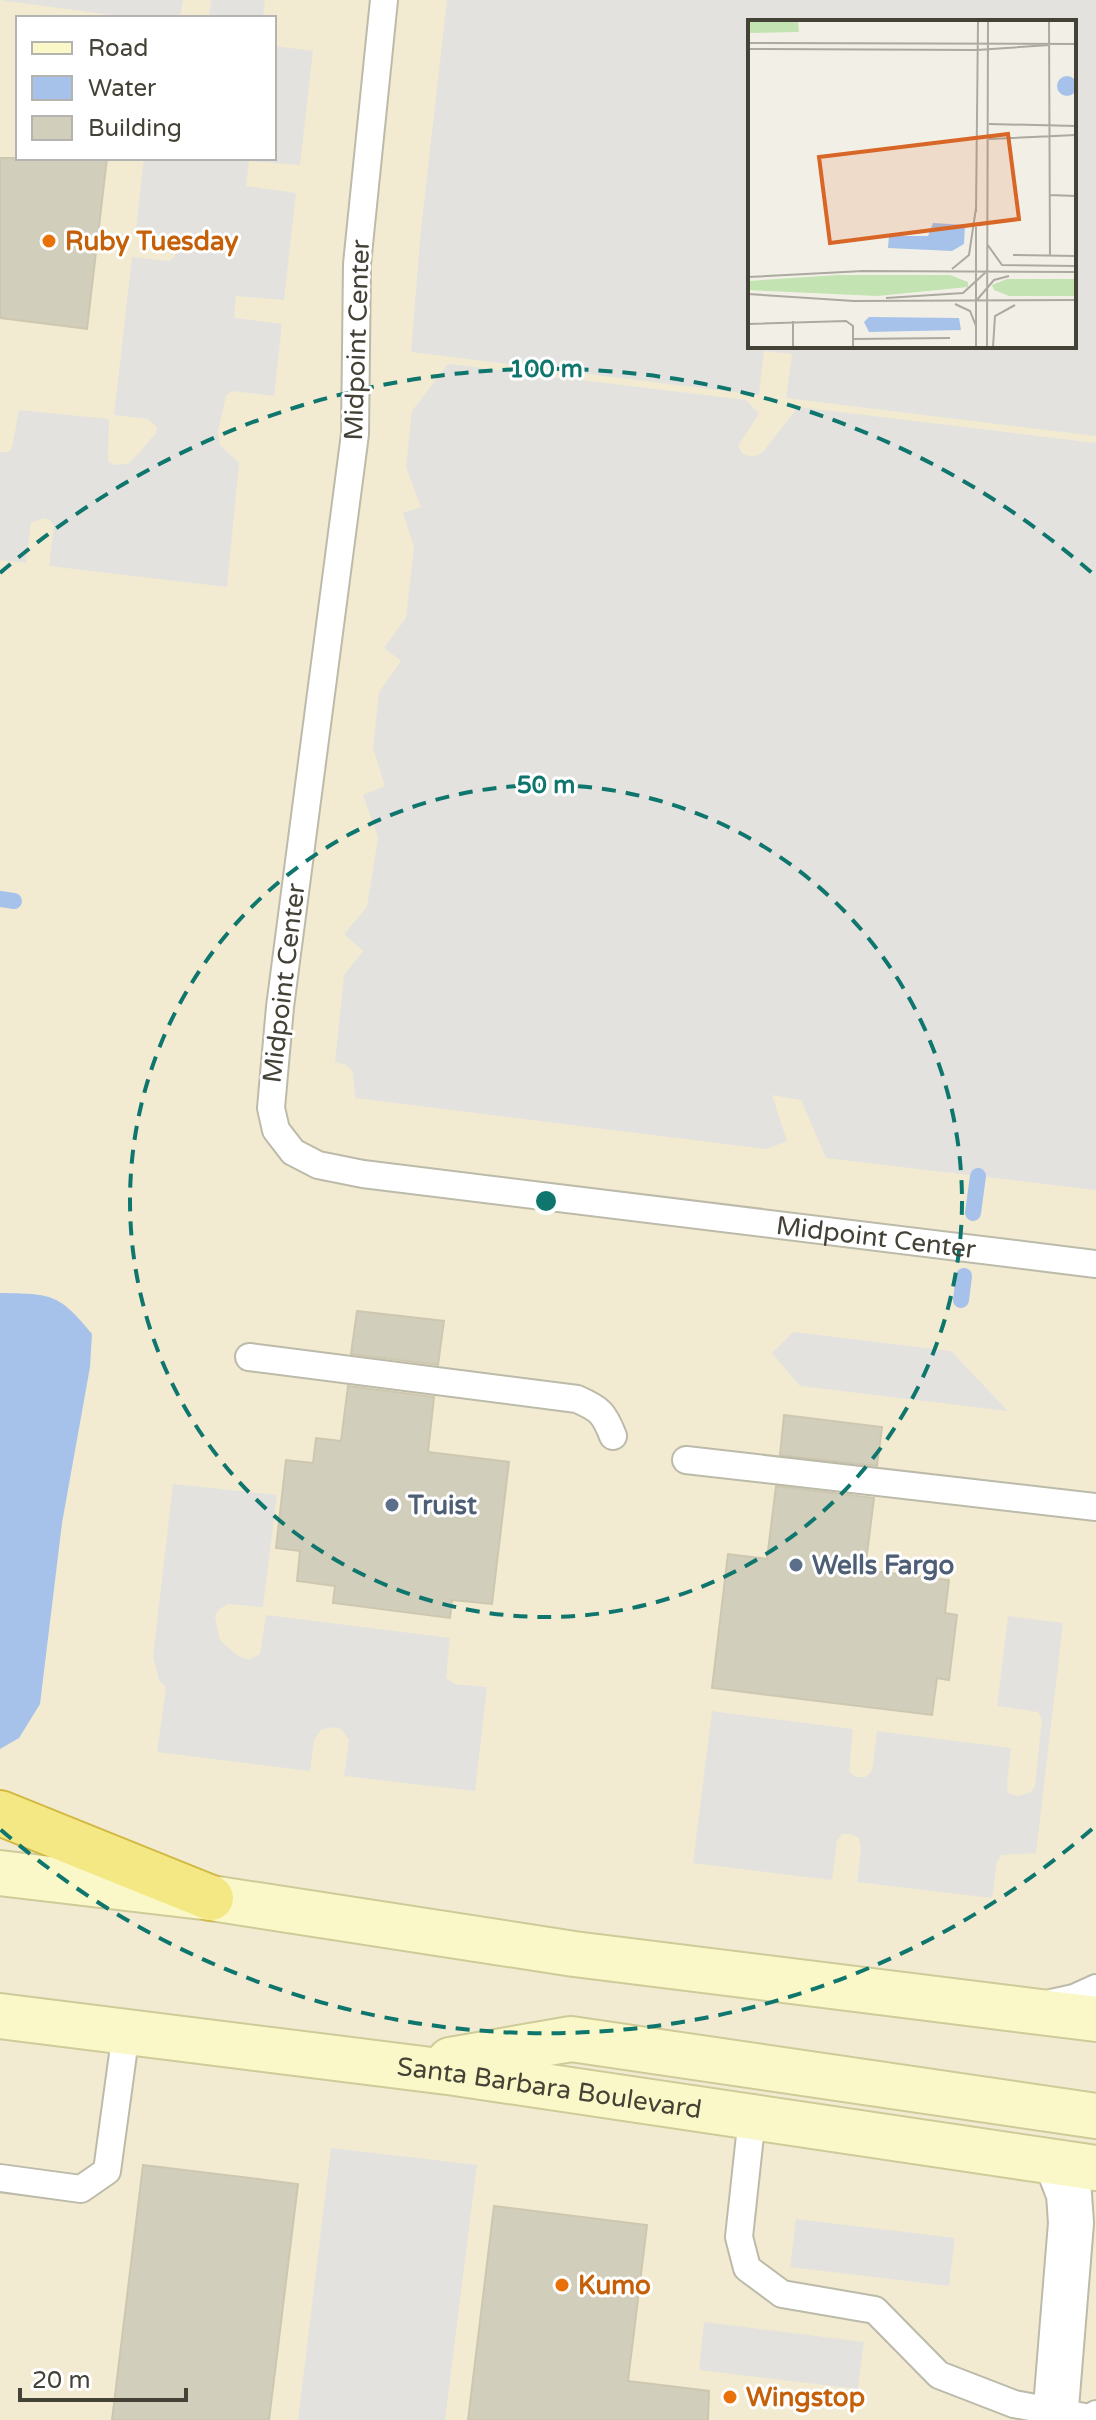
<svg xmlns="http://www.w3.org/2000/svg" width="1096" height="2420" font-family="'Varela Round',sans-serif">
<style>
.commercial{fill:#f2ebd2;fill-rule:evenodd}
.parking{fill:#e3e2de;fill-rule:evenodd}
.water{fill:#a6c1ea}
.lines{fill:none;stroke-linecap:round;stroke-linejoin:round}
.stream{stroke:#a6c1ea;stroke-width:16}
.building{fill:#d2cebc;stroke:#cdc7b0;stroke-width:2}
.service-casing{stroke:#bcbaa9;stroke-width:30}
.tertiary-casing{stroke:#bcbaa9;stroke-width:48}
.secondary-casing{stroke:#cecb99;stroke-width:48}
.trunk-casing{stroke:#d1b841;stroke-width:48}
.service{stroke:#fff;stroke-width:26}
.tertiary{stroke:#fff;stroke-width:44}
.secondary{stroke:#faf8c8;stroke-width:44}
.trunk{stroke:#f4e885;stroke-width:44}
.ring{fill:none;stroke:#0f766e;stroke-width:4;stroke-dasharray:14 10}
.food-dot{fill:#e8710a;stroke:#fff;stroke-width:3}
.service-dot{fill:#5c6f8a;stroke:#fff;stroke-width:3}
.labels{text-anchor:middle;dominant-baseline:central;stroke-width:6;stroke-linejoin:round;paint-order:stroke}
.food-label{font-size:26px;font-weight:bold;fill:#c56008;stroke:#fff;text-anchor:start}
.street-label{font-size:26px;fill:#444136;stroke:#fff}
.service-label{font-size:26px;font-weight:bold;fill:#4e5e75;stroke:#fff;text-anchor:start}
.inset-road{fill:none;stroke:#acaaa0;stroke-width:2}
.view{fill:#d86627;fill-opacity:0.15;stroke:#d86627;stroke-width:4}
.inset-edge{fill:none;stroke:#444136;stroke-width:4}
.centre{fill:#0f766e;stroke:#fff;stroke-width:4}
.ring-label{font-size:24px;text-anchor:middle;font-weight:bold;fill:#0f766e;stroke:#fff;stroke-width:6;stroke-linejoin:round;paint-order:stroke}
</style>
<rect width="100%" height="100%" fill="#f2f0e6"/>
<path class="commercial" d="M 0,0 L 1096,0 L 1096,2420 L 0,2420 ZM 18,18 L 274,18 L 274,158 L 18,158 ZM 750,22 L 1074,22 L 1074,346 L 750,346 Z"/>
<path class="parking" d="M 0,0 L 183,0 L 180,18 L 133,18 Z
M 211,0 L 265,0 L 263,18 L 209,18 Z
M 447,0 L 1096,0 L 1096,436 L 786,398 L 792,354 L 764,351 L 759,395 L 411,352 L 421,229 ZM 750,22 L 1074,22 L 1074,346 L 750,346 Z
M 274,46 L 313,51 L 300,165 L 249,161 L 246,186 L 296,193 L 284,300 L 236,296 L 234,318 L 282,324 L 274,396 L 232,391 L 226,396 L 218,432 L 220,445 L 239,463 L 227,587 L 49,566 L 54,526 L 50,520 L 43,518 L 31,523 L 26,563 L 0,560 L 0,452 L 8,452 L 12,448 L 19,410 L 109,419 L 108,456 L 109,462 L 115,465 L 130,463 L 156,433 L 157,427 L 148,419 L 114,415 L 132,257 L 168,261 L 174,258 L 177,247 L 172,242 L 135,236 L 144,158 L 274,158 Z
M 448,364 L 746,400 L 759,414 L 738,446 L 743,454 L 752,457 L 762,453 L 798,407 L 1096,443 L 1096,1190 L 826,1158 L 801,1100 L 772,1095 L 787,1141 L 767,1149 L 355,1098 L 353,1072 L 346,1065 L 335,1062 L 344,975 L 363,951 L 344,934 L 367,907 L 378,837 L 363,795 L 385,786 L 373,748 L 379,692 L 401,661 L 384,648 L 406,618 L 414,547 L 403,513 L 421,507 L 406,467 L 412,411 Z
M 793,1332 L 951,1351 L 1008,1411 L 800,1386 L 772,1353 Z
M 173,1484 L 277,1495 L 263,1607 L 228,1604 L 218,1610 L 215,1617 L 220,1640 L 238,1656 L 249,1660 L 260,1654 L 266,1615 L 450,1638 L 446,1678 L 454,1684 L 487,1687 L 475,1791 L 344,1776 L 349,1740 L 341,1729 L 333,1727 L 321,1730 L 314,1740 L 310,1771 L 157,1752 L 166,1688 L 159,1680 L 153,1657 Z
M 1008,1616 L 1063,1623 L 1036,1853 L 1001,1855 L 997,1862 L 992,1898 L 857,1882 L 861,1848 L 859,1838 L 851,1834 L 842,1834 L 837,1841 L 832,1880 L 693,1863 L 712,1711 L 853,1729 L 849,1771 L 856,1777 L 866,1777 L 872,1771 L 877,1731 L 1011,1748 L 1007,1784 L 1008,1793 L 1018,1796 L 1030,1793 L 1035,1786 L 1042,1719 L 1038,1712 L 997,1706 Z
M 331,2148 L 477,2165 L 445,2420 L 298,2420 Z
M 796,2219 L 955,2238 L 949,2286 L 790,2267 Z
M 704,2322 L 864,2342 L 858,2389 L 699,2370 Z"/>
<path class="water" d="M 0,1293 C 51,1294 59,1293 92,1334 L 90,1367 L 62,1523 L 40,1704 L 19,1738 L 0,1749 Z"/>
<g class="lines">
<path class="stream" d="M 0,899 L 14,901
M 973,1213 L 978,1176
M 961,1300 L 964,1276"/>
</g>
<path class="building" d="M 0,158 L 107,158 L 87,329 L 0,318 Z
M 357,1311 L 444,1321 L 438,1365 L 351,1354 Z
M 348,1386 L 434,1397 L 428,1452 L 509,1462 L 492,1604 L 452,1600 L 450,1618 L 333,1603 L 335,1586 L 297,1581 L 300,1551 L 276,1548 L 286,1460 L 313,1463 L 316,1438 L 341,1441 Z
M 784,1415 L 882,1427 L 877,1466 L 780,1455 Z
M 776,1486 L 874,1498 L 865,1570 L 949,1580 L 945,1613 L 957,1615 L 949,1680 L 937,1678 L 932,1715 L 712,1688 L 728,1554 L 767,1559 Z
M 143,2165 L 298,2184 L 269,2420 L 112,2420 Z
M 494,2206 L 647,2225 L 628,2381 L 709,2391 L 708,2420 L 468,2420 Z"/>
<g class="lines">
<defs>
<g id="service">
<path id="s1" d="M 384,0 L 357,264 L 355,434 L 280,1007 L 271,1108 L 276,1130 L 293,1152 L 318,1165 L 363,1174 L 1096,1264"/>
<path d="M 249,1357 L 577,1399 C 600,1409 604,1413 613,1436"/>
<path d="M 686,1460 L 1096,1507"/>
<path d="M 1047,2004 L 1074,1998 L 1096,1988"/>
<path d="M 752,2117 L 739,2237 L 747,2268 L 782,2294 L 875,2310 L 939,2375 L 1014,2404 L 1090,2418 L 1096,2414"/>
<path d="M 0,2178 L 81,2189 L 107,2171 L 126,2032"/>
</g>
<path id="tertiary" d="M 1055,2420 L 1071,2223 L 1069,2194 L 1057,2163"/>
<g id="secondary">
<path d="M 0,1873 L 211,1898 L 574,1954 L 1096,2019"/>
<path id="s2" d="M 0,2016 L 455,2073 L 1096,2168"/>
<path d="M 450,2060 L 571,2039 L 1096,2116"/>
</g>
<path id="trunk" d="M 0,1813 L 211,1898"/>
</defs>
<use href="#service" class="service-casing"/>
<use href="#tertiary" class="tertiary-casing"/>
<use href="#secondary" class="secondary-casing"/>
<use href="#trunk" class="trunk-casing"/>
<use href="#service" class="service"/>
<use href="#tertiary" class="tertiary"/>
<use href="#secondary" class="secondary"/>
<use href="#trunk" class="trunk"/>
</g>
<g class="ring">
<circle cx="546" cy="1201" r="416"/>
<path d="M1092 1829A832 832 0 0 1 0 1829M0 573A832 832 0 0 1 1092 573"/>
</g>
<g class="food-dot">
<circle cx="49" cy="241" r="8"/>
<circle cx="562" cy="2285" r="8"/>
<circle cx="730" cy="2397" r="8"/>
</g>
<g class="service-dot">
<circle cx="392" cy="1505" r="8"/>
<circle cx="796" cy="1565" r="8"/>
</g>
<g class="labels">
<g class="food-label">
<text x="65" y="241">Ruby Tuesday</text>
<text x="578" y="2285">Kumo</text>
<text x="746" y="2397">Wingstop</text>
</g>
<g class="street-label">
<text transform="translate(357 340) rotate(-88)">Midpoint Center</text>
<text transform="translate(284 983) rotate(-83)">Midpoint Center</text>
<text stroke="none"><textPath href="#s1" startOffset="1756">Midpoint Center</textPath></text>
<text stroke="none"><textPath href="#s2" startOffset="554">Santa Barbara Boulevard</textPath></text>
</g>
<g class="service-label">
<text x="408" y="1505">Truist</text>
<text x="812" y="1565">Wells Fargo</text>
</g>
</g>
<g transform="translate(748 20)">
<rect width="328" height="328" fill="#f2f0e6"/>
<path d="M 0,1 L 50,1 L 51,12 L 0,13 ZM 90,255 L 202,255 L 220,262 L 220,267 L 129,276 L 0,270 L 0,261 ZM 259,259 L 328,259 L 328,276 L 261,276 L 246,270 L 244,265 Z" fill="#c3e3b2"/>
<path d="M309 66a10 10 0 1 1 20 0a10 10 0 1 1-20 0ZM 185,203 L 217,205 L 216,224 L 204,231 L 140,228 L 141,216 L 180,216 ZM 121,297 L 211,298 L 213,310 L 121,312 L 116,302 Z" fill="#a6c1ea"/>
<path class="inset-road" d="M 301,1 L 302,236M 0,23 L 328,24M 0,29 L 229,30 L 301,25M 241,104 L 328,106M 241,119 L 328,115M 302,175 L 328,176M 228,192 L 230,1M 228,207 L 228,327M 239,224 L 254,245 L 328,246M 265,235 L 328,236M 204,249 L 221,235 L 228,188M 0,257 L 115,251 L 328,252M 0,274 L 106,281 L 328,280M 138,278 L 215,273 L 239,251M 228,281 L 246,260 L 261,256M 207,284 L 222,291 L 228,306M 45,301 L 45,327M 0,304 L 98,301 L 105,306 L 105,327M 105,319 L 202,318M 239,327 L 240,1M 245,327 L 247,296 L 267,285"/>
<path class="view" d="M 260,114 L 271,199 L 82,223 L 71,137 Z"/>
<rect width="328" height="328" class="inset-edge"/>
</g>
<circle cx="546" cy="1201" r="12" class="centre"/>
<g class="ring-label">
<text x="546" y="377">100 m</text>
<text x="546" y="793">50 m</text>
</g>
<rect x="16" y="16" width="260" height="144" fill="#ffffff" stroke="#b4b3af" stroke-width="2"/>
<rect x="32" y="42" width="40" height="12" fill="#faf8c8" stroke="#b4b3af" stroke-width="2"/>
<text x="88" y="56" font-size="24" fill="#444136">Road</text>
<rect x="32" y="76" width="40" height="24" fill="#a6c1ea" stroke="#b4b3af" stroke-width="2"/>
<text x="88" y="96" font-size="24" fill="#444136">Water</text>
<rect x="32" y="116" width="40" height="24" fill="#d2cebc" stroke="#b4b3af" stroke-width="2"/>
<text x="88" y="136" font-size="24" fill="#444136">Building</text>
<path d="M20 2388v12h166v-12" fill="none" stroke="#444136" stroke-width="4"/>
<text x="32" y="2388" font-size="24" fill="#444136" stroke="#ffffff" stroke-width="6" paint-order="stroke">20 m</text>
</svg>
